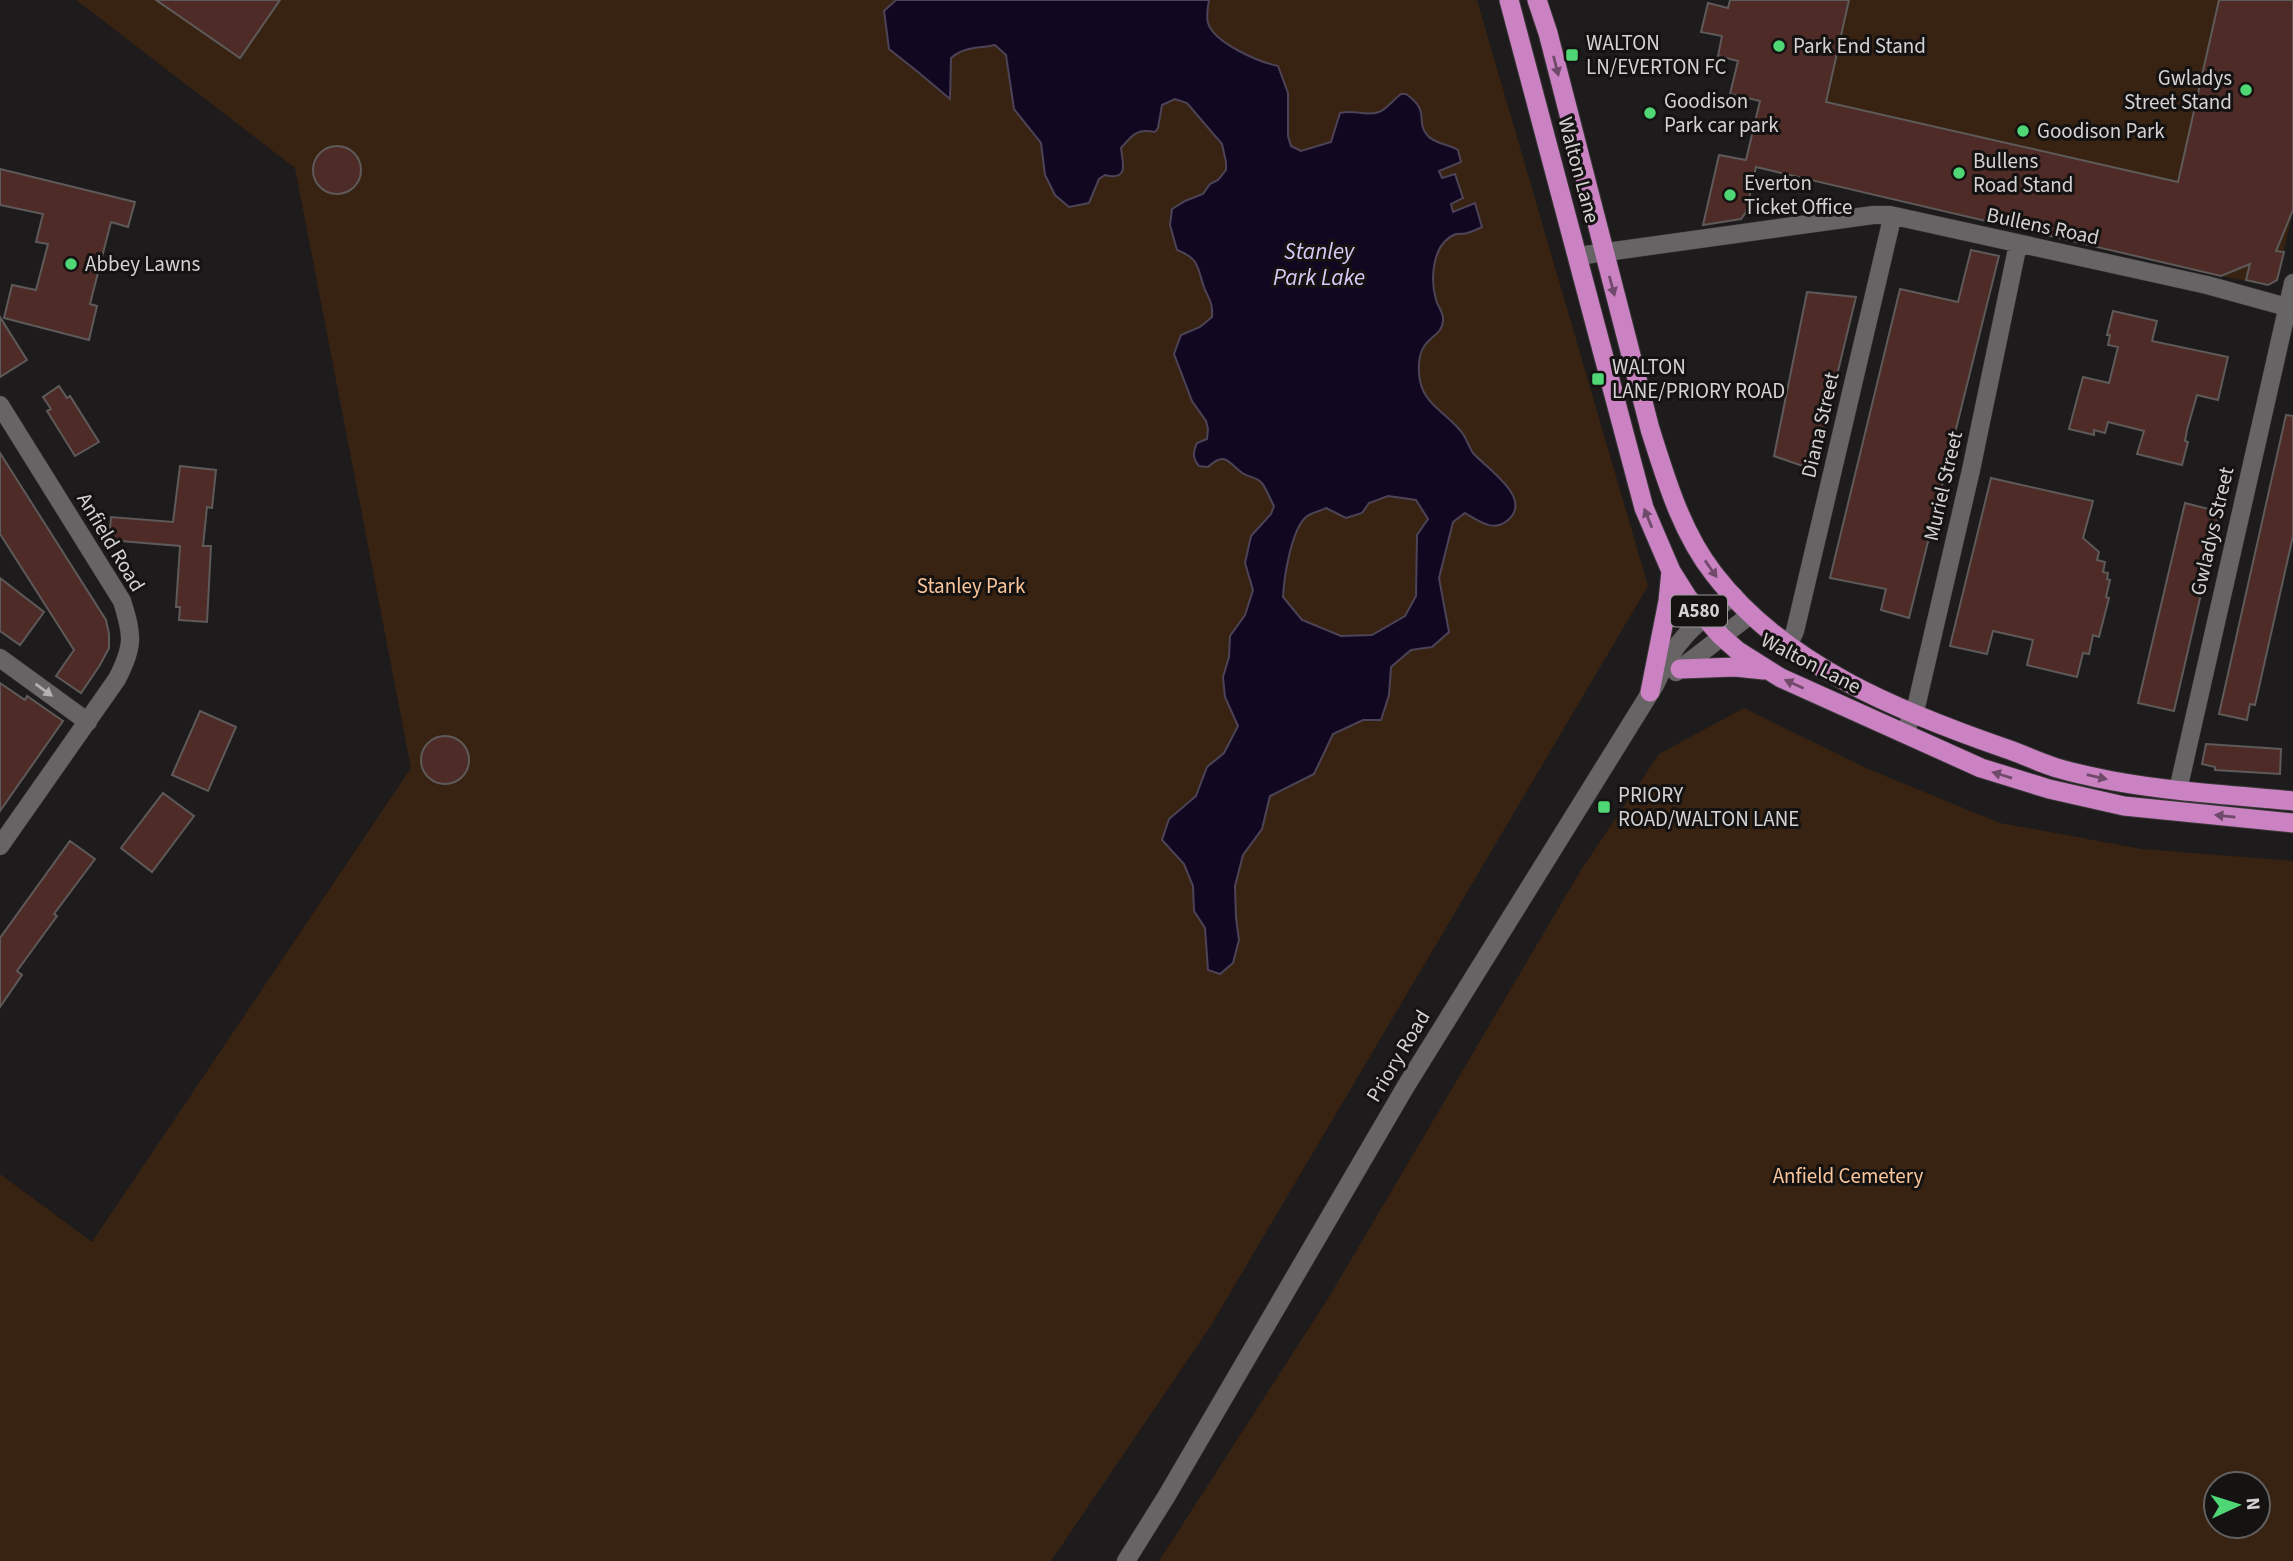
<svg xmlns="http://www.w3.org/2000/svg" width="2293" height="1561" font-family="'Source Sans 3',sans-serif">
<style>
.green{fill:#382312;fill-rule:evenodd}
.water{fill:#120721;stroke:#4c4456;stroke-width:2;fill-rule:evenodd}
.building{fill:#4e2b26;stroke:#5d5a59;stroke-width:2}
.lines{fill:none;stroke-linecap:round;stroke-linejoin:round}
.minor-casing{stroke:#393737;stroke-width:19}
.tertiary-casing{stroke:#393737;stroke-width:19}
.trunk-casing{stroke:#393737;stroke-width:21}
.minor{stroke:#676465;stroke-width:18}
.tertiary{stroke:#676465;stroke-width:18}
.trunk{stroke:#ca82c2;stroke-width:19}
.oneway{fill:#704a6a}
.oneway2{fill:#b3b1b2}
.poi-dot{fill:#4fd675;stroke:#151212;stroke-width:2.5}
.labels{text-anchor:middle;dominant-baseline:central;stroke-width:6;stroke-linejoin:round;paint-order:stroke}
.shield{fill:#151212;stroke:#9b9899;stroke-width:2}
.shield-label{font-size:19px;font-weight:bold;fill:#d4d2d3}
.poi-label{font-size:21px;fill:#d4d2d3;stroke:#151212;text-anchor:start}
.street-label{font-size:21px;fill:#d4d2d3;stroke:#151212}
.park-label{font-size:21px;fill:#fac59a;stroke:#151212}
.water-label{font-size:23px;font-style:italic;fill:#dbcaf9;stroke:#151212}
</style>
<rect width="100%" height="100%" fill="#1e1b1c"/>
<path class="green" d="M 76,0 L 1477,0 L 1648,586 L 1210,1327 L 1051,1561 L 0,1561 L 0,1174 L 92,1242 L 411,768 L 295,168 Z
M 1730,0 L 2293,0 L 2293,210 L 2277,280 L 2268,285 L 2221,276 L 1745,164 L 1760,101 L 1730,94 L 1737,61 L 1718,56 L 1722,36 L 1701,32 L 1708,3 L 1728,8 Z
M 1744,708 L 1868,769 L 2000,823 L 2142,849 L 2293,861 L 2293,1561 L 1159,1561 L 1329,1297 L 1581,870 L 1659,754 ZM 2216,1484 L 2258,1484 L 2258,1526 L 2216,1526 Z"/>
<path class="water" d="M 896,0 L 1209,0 C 1208,6 1206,17 1208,23 C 1214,43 1259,62 1278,66 L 1288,93 L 1288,136 L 1291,146 L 1301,151 L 1331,142 L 1340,113 C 1355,109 1366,117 1379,112 C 1386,110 1394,99 1401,94 L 1406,94 C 1432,112 1414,121 1428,136 C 1435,144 1449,144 1458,150 L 1461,162 L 1439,171 L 1442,178 L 1455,174 L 1463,198 L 1451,204 L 1453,212 L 1475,203 L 1482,227 C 1477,229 1472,232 1467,233 C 1465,234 1459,234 1456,234 C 1432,243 1430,279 1436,300 C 1438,307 1444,313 1443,320 C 1443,333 1431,336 1425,345 C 1418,354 1418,370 1420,381 C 1425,406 1450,415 1463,434 C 1467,440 1469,447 1473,453 C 1485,467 1534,498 1508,520 C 1494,533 1479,521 1465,513 L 1453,522 L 1439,578 L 1449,632 L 1432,647 L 1411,650 L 1391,667 L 1389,695 L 1381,720 L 1363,720 L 1333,734 L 1314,774 L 1270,796 L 1262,829 L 1243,855 L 1235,886 L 1236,918 L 1239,940 L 1233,963 L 1220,974 L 1208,970 L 1205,928 L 1194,911 L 1193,886 L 1184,864 L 1162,840 L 1169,819 L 1196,796 L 1207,767 L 1224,753 L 1238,726 L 1225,697 L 1223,677 L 1229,657 L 1230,636 L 1245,615 L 1253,590 L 1245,563 L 1251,536 L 1271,514 L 1274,506 C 1270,499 1268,493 1264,486 C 1258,476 1248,478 1241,472 C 1228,462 1225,451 1208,467 L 1199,466 C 1192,458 1193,452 1197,443 L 1207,439 L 1208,429 L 1206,421 L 1192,401 L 1174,354 L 1181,335 L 1200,327 L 1212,317 C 1213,305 1210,300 1205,290 C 1197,269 1201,259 1177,250 L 1170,225 L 1172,209 L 1185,201 L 1203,194 L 1210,184 L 1218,180 L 1226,170 L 1226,162 L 1222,144 L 1187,103 L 1175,99 L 1162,105 L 1158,128 L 1155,132 C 1137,128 1132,135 1121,148 C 1123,164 1129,181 1105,175 L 1099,179 L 1089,203 L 1069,207 L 1055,195 L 1045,175 L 1041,143 L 1014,109 L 1006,55 L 995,45 C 977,49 965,46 951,58 L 950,99 L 918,72 L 889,49 L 884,11 ZM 1388,496 L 1416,500 L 1428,519 L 1417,535 L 1416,596 L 1405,616 L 1372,635 L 1341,636 L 1302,620 L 1283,597 C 1284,578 1291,530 1306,517 C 1310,513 1321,511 1326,508 L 1346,518 L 1362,513 L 1369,503 Z"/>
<path class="building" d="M 156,0 L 280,0 L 240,58 Z
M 1730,0 L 1849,0 L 1826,102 L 2178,182 L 2219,0 L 2293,0 L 2293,210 L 2276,251 L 2284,252 L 2277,280 L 2268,285 L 2246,280 L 2250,264 L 2221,276 L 1756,167 L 1746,212 L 1741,219 L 1703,225 L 1719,155 L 1746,160 L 1760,101 L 1730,94 L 1738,61 L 1718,56 L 1722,36 L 1701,32 L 1708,3 L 1728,8 Z
M313 170a24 24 0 1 1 48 0a24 24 0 1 1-48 0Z
M 0,169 L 135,202 L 128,227 L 111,222 L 90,304 L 97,306 L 89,340 L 4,318 L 12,285 L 36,290 L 48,244 L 36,242 L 43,214 L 0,205 Z
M 1971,250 L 1999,256 L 1909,618 L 1881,610 L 1886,589 L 1830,578 L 1900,289 L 1958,302 Z
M 1807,292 L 1856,297 L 1814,470 L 1774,456 Z
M 2113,311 L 2157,321 L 2152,341 L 2228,357 L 2218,400 L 2197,395 L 2187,430 L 2185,441 L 2188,442 L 2182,465 L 2137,454 L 2144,431 L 2108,422 L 2105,433 L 2094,430 L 2094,435 L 2069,429 L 2083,377 L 2109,383 L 2118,347 L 2108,345 L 2110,335 L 2107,335 Z
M 0,317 L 27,360 L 0,377 Z
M 59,386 L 67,398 L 70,396 L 99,442 L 75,456 L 47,411 L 51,409 L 43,397 Z
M 2286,415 L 2293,416 L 2293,536 L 2255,705 L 2250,704 L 2247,720 L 2219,714 Z
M 0,453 L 106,620 L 109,634 L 109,648 L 100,665 L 81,693 L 56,676 L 74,650 L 0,534 Z
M 180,466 L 216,470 L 212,508 L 207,507 L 203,546 L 211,546 L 207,622 L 179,620 L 180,607 L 176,607 L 180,546 L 109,540 L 111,517 L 173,522 Z
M 1991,478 L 2093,501 L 2083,538 L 2099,552 L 2097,560 L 2105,562 L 2103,572 L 2108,573 L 2107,579 L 2110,580 L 2106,597 L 2109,598 L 2099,637 L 2093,635 L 2089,654 L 2083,653 L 2077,677 L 2027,665 L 2033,640 L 1993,631 L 1987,654 L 1950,646 Z
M 2185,503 L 2220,512 L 2174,711 L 2138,703 Z
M 0,578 L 44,612 L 20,645 L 0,631 Z
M 0,683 L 25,700 L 27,696 L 63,721 L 0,811 Z
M 200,711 L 236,727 L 208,791 L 172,775 Z
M421 760a24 24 0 1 1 48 0a24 24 0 1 1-48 0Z
M 2206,744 L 2281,749 L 2280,774 L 2215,770 L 2215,767 L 2202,764 Z
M 163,793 L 194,816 L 152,872 L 121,848 Z
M 70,841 L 95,859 L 54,914 L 57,916 L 17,971 L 22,975 L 0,1007 L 0,938 Z"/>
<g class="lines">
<defs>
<path id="minor" d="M 1578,256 L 1873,215 L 1890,215 L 2207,285 L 2287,307
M 0,405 L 122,601 C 133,636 134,646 117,679 L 0,846
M 1789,644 L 1795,631 L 1890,227 L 1890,215
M 0,658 L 88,722
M 1908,725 L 1917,703 L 1971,470 L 2018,244
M 2178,790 L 2293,283"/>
<path id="tertiary" d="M 1676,672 L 1750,615
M 1126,1561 L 1166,1497 L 1406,1086 L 1655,685 C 1675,639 1694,624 1734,596"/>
<path id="trunk" d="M 1509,0 L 1644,508 L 1671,571 L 1688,598 L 1721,636 L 1738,651 L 1781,678 L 1981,768 L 2049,789 L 2124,806 L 2293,823
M 1537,0 L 1548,33 L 1650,429 C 1666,479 1681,532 1714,574 C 1785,666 1900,712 2007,749 C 2022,754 2036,761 2051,766 C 2071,773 2093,777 2113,781 C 2173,792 2233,795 2293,801
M 1680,669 L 1735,667 L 1764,670
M 1650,692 L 1668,601 L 1671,571"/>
</defs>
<use href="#minor" class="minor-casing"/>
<use href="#tertiary" class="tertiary-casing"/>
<use href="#trunk" class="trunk-casing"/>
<use href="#minor" class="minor"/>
<use href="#tertiary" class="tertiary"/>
<use href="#trunk" class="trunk"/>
</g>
<defs><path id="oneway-solid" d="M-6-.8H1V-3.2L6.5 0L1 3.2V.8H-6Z" transform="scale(1.75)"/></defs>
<g class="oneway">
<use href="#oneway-solid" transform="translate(1556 66) rotate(76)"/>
<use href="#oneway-solid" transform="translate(1612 286) rotate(75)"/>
<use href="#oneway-solid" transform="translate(1648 518) rotate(-112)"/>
<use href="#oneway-solid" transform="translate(1711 569) rotate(55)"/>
<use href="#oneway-solid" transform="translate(1794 684) rotate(-156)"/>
<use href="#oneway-solid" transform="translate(2002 775) rotate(-163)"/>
<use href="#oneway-solid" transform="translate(2097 777) rotate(13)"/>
<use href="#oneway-solid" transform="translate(2225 816) rotate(-174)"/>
</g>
<use class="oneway2" href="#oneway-solid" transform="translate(44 690) rotate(36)"/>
<g class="poi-dot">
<circle cx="1779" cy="46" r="7"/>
<rect x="1565" y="48" width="14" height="14" rx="3.5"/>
<circle cx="2246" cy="90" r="7"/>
<circle cx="1650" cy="113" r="7"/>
<circle cx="2023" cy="131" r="7"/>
<circle cx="1959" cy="173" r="7"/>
<circle cx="1730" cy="195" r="7"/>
<circle cx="71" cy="264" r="7"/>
<rect x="1591" y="372" width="14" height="14" rx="3.5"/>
<rect x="1597" y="800" width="14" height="14" rx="3.5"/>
</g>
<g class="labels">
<rect class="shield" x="1671" y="595.5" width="56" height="31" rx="5"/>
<g class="shield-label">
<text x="1699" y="611">A580</text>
</g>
<g class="poi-label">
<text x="1586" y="43">WALTON<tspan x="1586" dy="24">LN/EVERTON FC</tspan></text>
<text x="1793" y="46">Park End Stand</text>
<text x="2232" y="78" text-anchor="end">Gwladys<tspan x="2232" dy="24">Street Stand</tspan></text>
<text x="1664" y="101">Goodison<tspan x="1664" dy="24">Park car park</tspan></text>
<text x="2037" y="131">Goodison Park</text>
<text x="1973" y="161">Bullens<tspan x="1973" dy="24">Road Stand</tspan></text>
<text x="1744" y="183">Everton<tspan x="1744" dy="24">Ticket Office</tspan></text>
<text x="85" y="264">Abbey Lawns</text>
<text x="1612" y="367">WALTON<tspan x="1612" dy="24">LANE/PRIORY ROAD</tspan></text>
<text x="1618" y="795">PRIORY<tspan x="1618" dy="24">ROAD/WALTON LANE</tspan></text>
</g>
<g class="street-label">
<text transform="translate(1579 170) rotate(75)">Walton Lane</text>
<text transform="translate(2043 226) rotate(12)">Bullens Road</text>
<text transform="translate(1820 425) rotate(-77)">Diana Street</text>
<text transform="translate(1943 486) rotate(-77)">Muriel Street</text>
<text transform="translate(2212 531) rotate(-77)">Gwladys Street</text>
<text transform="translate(111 542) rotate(59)">Anfield Road</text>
<text transform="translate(1811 663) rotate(27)">Walton Lane</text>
<text transform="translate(1398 1056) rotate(-59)">Priory Road</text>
</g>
<g class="park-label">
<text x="971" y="586">Stanley Park</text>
<text x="1848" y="1176">Anfield Cemetery</text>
</g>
<g class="water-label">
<text x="1319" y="251">Stanley<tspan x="1319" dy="26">Park Lake</tspan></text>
</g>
</g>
<g transform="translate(2237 1505) rotate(86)"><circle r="33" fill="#151212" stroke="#615f5f" stroke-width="2"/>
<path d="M0-5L12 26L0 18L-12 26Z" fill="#4fd675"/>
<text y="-10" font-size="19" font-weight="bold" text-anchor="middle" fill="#d4d2d3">N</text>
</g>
</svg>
